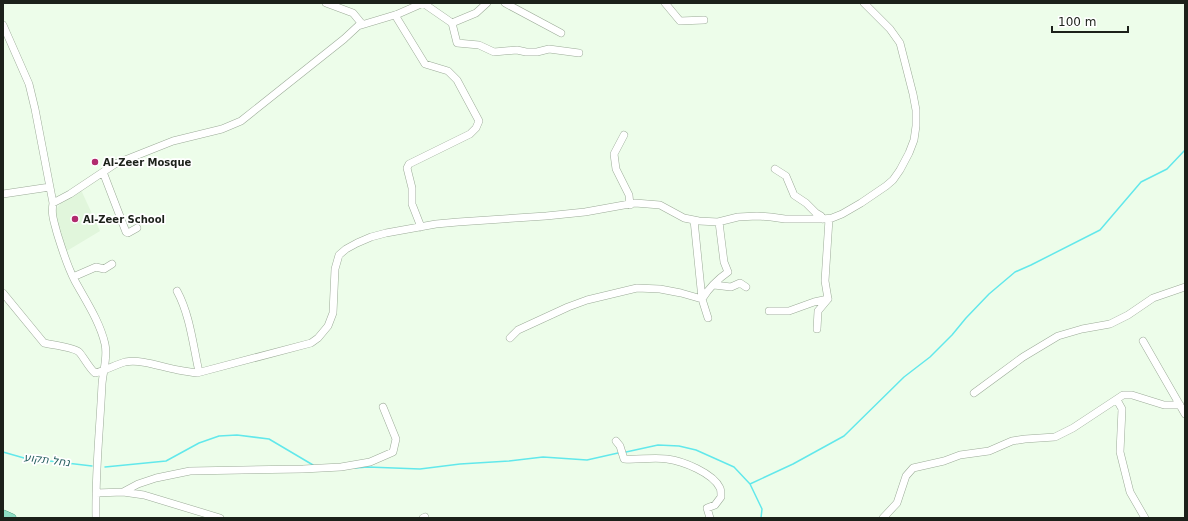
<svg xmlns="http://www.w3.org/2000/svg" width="1188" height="521" font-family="'DejaVu Sans','Noto Sans Hebrew',sans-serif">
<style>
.built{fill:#e1f6dc}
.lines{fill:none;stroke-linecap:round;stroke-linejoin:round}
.stream{stroke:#62e8eb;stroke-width:1.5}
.minor-casing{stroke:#9cab98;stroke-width:8}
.major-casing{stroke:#368c6f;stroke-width:9}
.minor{stroke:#fff;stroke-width:7}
.major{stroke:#8fddc4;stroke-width:8}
.poi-dot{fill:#b12a6e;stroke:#fff;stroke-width:1.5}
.labels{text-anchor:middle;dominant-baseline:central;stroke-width:3.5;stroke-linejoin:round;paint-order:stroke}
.poi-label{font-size:10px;font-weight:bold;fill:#1c211a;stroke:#fff;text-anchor:start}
.water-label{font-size:11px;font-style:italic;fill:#286061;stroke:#fff}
</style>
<rect width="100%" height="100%" fill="#edfdea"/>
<path class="built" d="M 81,190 L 100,231 L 65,252 L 54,214 L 57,208 L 63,201 Z"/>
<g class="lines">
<path class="stream" d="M 3,452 L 24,458 L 92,466
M 626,452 L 658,445 L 679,446 L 696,450 L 734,467 L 750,484 L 762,509 L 761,518
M 105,467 L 166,461 L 199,443 L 219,436 L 237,435 L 269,439 L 313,465
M 355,468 L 368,467 L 420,469 L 460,464 L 509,461 L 543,457 L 587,460 L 618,453
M 750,484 L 793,464 L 844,436 L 904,377 L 930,357 L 952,335 L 966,318 L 989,294 L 1015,272 L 1031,265 L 1100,230 L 1141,182 L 1167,169 L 1185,150"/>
<defs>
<path id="minor" d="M 326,3 L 353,13 L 362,24
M 505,3 L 561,33
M 665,3 L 680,21 L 704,20
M 395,15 L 425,64 L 448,71 L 457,80 L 479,121 L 476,128 L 470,134 L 409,164 L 407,168 L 412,188 L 412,204 L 421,227
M 452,23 L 457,43 L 479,45 L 494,52 L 517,50 L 526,52 L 537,52 L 549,49 L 579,53
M 3,25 L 29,84 L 35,109 L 53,203 C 51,215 54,221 57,233 C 62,249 67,266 75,281 C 86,301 100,322 105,344 C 108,357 103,371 102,384 C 100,428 95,473 96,518
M 624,135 L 614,154 L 616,169 L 629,195 L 630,205
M 775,169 L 786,176 L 794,195 L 806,203 L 816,213 L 821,216 L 823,219
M 103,172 L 126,232 L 128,233 L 137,228
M 3,194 L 50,187
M 53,203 L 70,194 L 115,164 L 173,141 L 222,129 L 241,121 L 344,39 L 358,26 L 398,14 L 423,3 L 452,23 L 476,13 L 487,3
M 694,220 L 702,299 L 708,318
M 73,277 L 96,267 L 104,269 L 112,264
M 714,285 L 731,287 L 740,283 L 746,287
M 177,291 C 190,315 193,345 199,372
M 3,293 L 44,343 C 52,345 73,347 79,352 C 83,356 89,368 95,373 C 105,371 114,365 125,362 C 142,359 161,367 178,370 C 184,371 190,372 197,373 L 311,343 L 318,338 L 328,326 L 333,313 L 335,269 L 339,255 L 346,249 L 357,243 L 371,237 L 386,233 L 436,224 L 458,222 L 546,216 L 585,212 L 635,203 L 660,205 L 684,218 L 699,221 L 718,222 L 738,217 L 757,216 L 771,217 L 785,219 L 823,219 L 832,218 L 842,214 L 861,203 L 886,186 L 893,180 L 900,170 L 909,153 L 914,140 L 916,126 L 916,110 L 913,94 L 900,43 L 890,29 L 864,3
M 702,299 C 709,288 718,279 728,272 L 724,262 L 719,222
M 769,311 L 789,311 L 814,302 L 828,299 L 825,281 L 829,219
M 817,329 L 818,311 L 828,299
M 510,338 L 518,330 L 568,307 L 587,300 L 637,288 L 660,289 L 681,293 L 702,299
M 1143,341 L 1185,414
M 974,393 L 1023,357 L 1058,336 L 1082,329 L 1110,324 L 1128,315 L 1153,298 L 1185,287
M 1117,400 L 1122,409 L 1120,452 L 1130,492 L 1145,518
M 616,441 L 620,446 L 624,459 C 638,460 653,457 667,459 C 683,461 713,473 720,488 C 721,490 721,494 721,497 L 715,505 L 707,508 L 710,518
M 123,492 L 138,484 L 156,478 L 190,471 L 303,469 L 341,467 L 370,462 L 393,452 L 396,439 L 383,407
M 96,493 L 123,492 L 144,495 L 220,518
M 423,518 L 425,517
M 883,518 L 897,503 L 906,476 L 913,468 L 944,461 L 960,455 L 989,451 L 1012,441 L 1025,439 L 1055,437 L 1073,428 L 1123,395 L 1132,395 L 1164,405 L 1180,405"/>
<path id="major" d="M 3,514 L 12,518"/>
</defs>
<use href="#minor" class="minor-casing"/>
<use href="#major" class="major-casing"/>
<use href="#minor" class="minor"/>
<use href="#major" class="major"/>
</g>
<g class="poi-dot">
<circle cx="95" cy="162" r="4"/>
<circle cx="75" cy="219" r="4"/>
</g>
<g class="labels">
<g class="poi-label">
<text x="103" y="162">Al-Zeer Mosque</text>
<text x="83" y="219">Al-Zeer School</text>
</g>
<g class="water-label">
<text transform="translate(47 460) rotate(7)">נחל תקוע</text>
</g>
</g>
<rect width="1188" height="521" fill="none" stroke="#1c211a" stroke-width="8"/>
<path d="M1052 26v6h76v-6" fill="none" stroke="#1c211a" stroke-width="2"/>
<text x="1058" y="26" font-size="12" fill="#1c211a" stroke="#ffffff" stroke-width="3" paint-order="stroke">100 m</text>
</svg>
